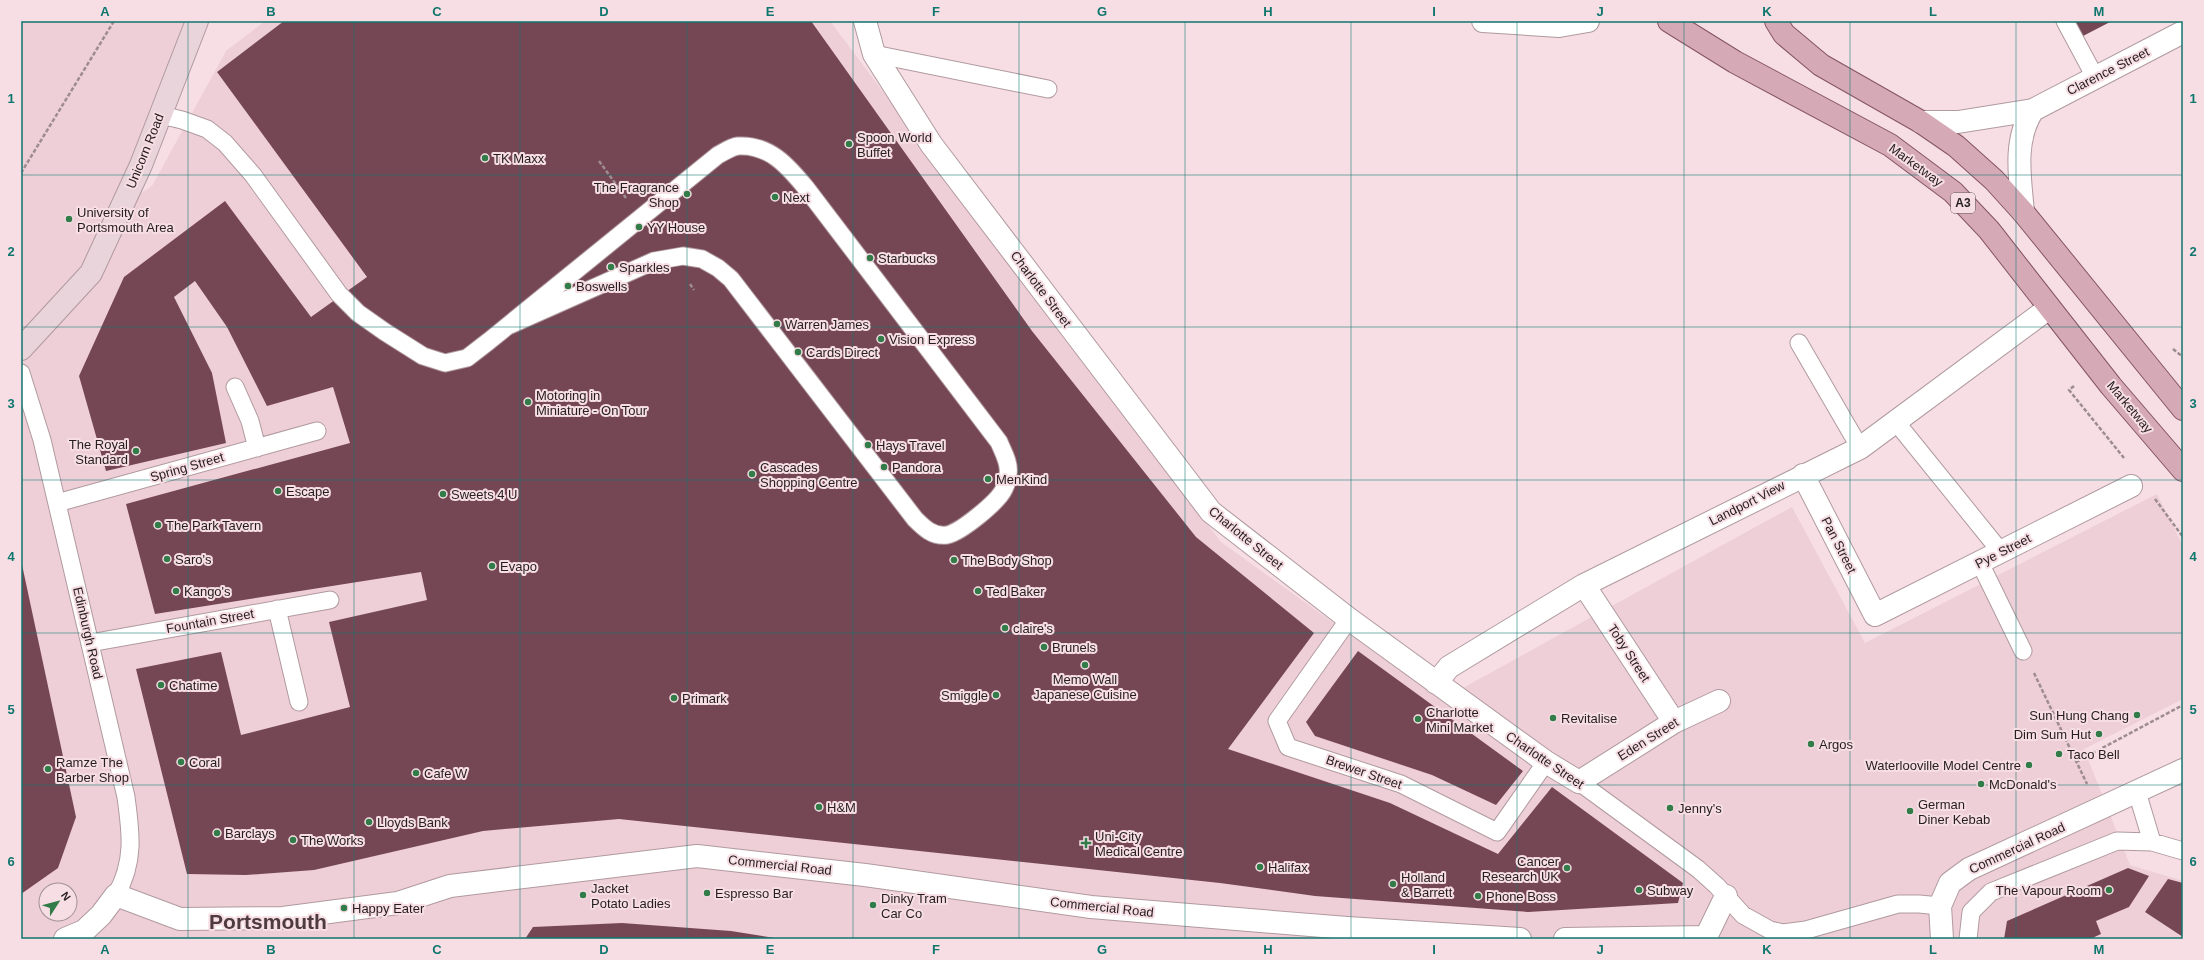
<svg xmlns="http://www.w3.org/2000/svg" width="2204" height="960" font-family="Arial,sans-serif">
<style>
.built{fill:#efcfd7;fill-rule:evenodd}
.building{fill:#754754}
.lines{fill:none;stroke-linecap:round;stroke-linejoin:round}
.lane-casing{stroke:#b09a9f;stroke-width:19}
.street-casing{stroke:#b09a9f;stroke-width:24}
.secondary-casing{stroke:#b09a9f;stroke-width:24}
.primary-casing{stroke:#855462;stroke-width:24}
.path{stroke:#9d8c90;stroke-width:2.5;stroke-dasharray:4 2;stroke-linecap:butt}
.lane{stroke:#fff;stroke-width:17}
.street{stroke:#fff;stroke-width:22}
.secondary{stroke:#ead4db;stroke-width:22}
.primary{stroke:#d5aab6;stroke-width:22}
.grid{fill:none;stroke:#0f766e;stroke-width:1;stroke-opacity:0.55}
.poi-dot{fill:#327c49;stroke:#f6dee4;stroke-width:1.5}
.labels{text-anchor:middle;dominant-baseline:central;stroke-width:4;stroke-linejoin:round;paint-order:stroke}
.shield{fill:#f6dee4;stroke:#64575a;stroke-width:1}
.shield-label{font-size:12px;font-weight:bold;fill:#251d1f}
.street-label{font-size:13px;fill:#251d1f;stroke:#f6dee4}
.poi-label{font-size:13px;fill:#251d1f;stroke:#f6dee4;text-anchor:start}
.town-label{font-size:21px;font-weight:bold;fill:#4d3b3f;stroke:#f6dee4}
.neatline{fill:none;stroke:#0f766e;stroke-width:1.5}
.grid-label{font-size:13px;text-anchor:middle;font-weight:bold;fill:#0f766e}
</style>
<rect width="100%" height="100%" fill="#f6dee4"/>
<path class="built" d="M 21,21 L 201,21 L 124,204 L 152,186 L 226,51 L 265,21 L 830,21 L 1221,542 L 1441,700 L 1792,507 L 1865,643 L 2157,494 L 2183,546 L 2183,699 L 2084,749 L 2130,865 L 2183,881 L 2183,939 L 21,939 ZM 46,890 L 70,890 L 70,914 L 46,914 Z"/>
<path class="building" d="M 284,21 L 811,21 L 1032,331 L 1196,537 L 1314,633 L 1228,749 L 1390,803 L 1498,854 L 1552,787 L 1683,883 L 1678,903 L 1528,912 L 1315,896 L 1220,883 L 619,819 L 483,831 L 314,870 L 246,875 L 187,874 L 136,669 L 221,652 L 241,735 L 350,707 L 329,622 L 427,600 L 421,572 L 155,614 L 126,504 L 350,443 L 333,387 L 267,406 L 227,327 L 195,281 L 174,297 L 212,373 L 226,443 L 106,471 L 79,376 L 124,277 L 225,201 L 311,317 L 367,277 L 217,72 Z
M 2075,21 L 2112,21 L 2083,36 Z
M 21,560 L 76,817 L 58,868 L 21,894 Z
M 1358,651 L 1523,771 L 1496,805 L 1432,775 L 1315,736 L 1306,722 Z
M 2128,868 L 2149,876 L 2129,907 L 2096,921 L 2101,934 L 2090,939 L 2004,939 L 2007,921 Z
M 2168,879 L 2183,883 L 2183,937 L 2145,912 Z
M 622,923 L 731,931 L 781,939 L 525,939 L 533,927 Z"/>
<g class="lines">
<defs>
<path id="lane" d="M 2065,21 L 2095,77
M 874,54 L 1048,89
M 161,115 L 182,120 L 207,129 L 225,143 L 253,175 L 339,294 L 358,313 L 385,332 L 423,356 L 445,363 L 467,358 L 489,341 L 718,155 C 724,152 731,147 738,146 C 769,144 788,166 806,188 L 999,442 C 1003,452 1010,463 1008,474 C 1008,479 1006,485 1004,489 C 998,502 961,532 947,535 C 933,537 924,528 915,519 L 731,279 L 718,268 L 702,259 L 683,256 L 654,261 L 510,325
M 1799,343 L 1860,448
M 21,373 L 42,440 L 126,797 C 131,833 135,862 116,895
M 235,387 L 250,421 L 257,448
M 1896,422 L 2001,552
M 57,503 L 317,431
M 1980,563 L 2023,651
M 277,609 L 299,702
M 1349,619 L 1277,721 L 1288,747 L 1401,784 L 1497,832 L 1546,762
M 90,643 L 330,600
M 1579,782 L 1698,869 L 1717,886 L 1743,915 L 1770,930 L 1783,933 L 1806,930 L 1898,904 L 1919,904 L 1940,906
M 2137,792 L 2152,842
M 1968,939 L 1971,912 L 1991,892 L 2117,841 L 2152,842 L 2183,851"/>
<path id="street" d="M 865,21 L 874,54 L 931,144 L 1211,512 L 1349,619 L 1546,762 L 1579,782 L 1674,722 L 1719,701
M 1483,21 L 1559,26 L 1588,21
M 1921,122 L 1958,122 L 2033,110 L 2183,32
M 2023,212 C 2020,178 2013,140 2033,110
M 1803,475 L 1875,615 L 2131,486
M 1584,585 L 1674,722
M 1436,683 L 1449,667 L 1584,585 L 1860,448 L 2049,308
M 65,939 L 84,931 L 101,915 L 116,895 L 180,919 L 283,918 L 398,903 L 450,886 L 697,856 L 865,875 L 1091,907 L 1347,928 L 1520,939
M 1565,939 L 1706,937 L 1726,896
M 1942,939 L 1940,906 L 1950,883 L 1969,869 L 2183,770"/>
<path id="secondary" d="M 21,349 L 91,273 L 141,165 L 197,21"/>
<path id="primary" d="M 1669,21 L 1735,62 L 1890,145 L 1953,192 L 1989,230 L 2111,386 L 2183,470
M 1776,21 L 1784,34 L 1821,65 L 1921,122 L 1956,146 L 1994,180 L 2023,212 L 2183,409"/>
</defs>
<use href="#lane" class="lane-casing"/>
<use href="#street" class="street-casing"/>
<use href="#secondary" class="secondary-casing"/>
<use href="#primary" class="primary-casing"/>
<path class="path" d="M 599,161 L 626,198
M 21,173 L 114,21
M 690,284 L 694,290
M 2173,349 L 2183,357
M 2074,386 L 2069,390 L 2124,458
M 2155,499 L 2183,537
M 2034,673 L 2087,784
M 2076,762 L 2183,705"/>
<use href="#lane" class="lane"/>
<use href="#street" class="street"/>
<use href="#secondary" class="secondary"/>
<use href="#primary" class="primary"/>
</g>
<path class="grid" d="M 188,21 L 188,939M 354,21 L 354,939M 520,21 L 520,939M 687,21 L 687,939M 853,21 L 853,939M 1019,21 L 1019,939M 1185,21 L 1185,939M 1351,21 L 1351,939M 1517,21 L 1517,939M 1684,21 L 1684,939M 1850,21 L 1850,939M 2016,21 L 2016,939M 21,175 L 2183,175M 21,327 L 2183,327M 21,480 L 2183,480M 21,633 L 2183,633M 21,785 L 2183,785"/>
<g class="poi-dot">
<circle cx="849" cy="144" r="4"/>
<circle cx="485" cy="158" r="4"/>
<circle cx="687" cy="194" r="4"/>
<circle cx="775" cy="197" r="4"/>
<circle cx="69" cy="219" r="4"/>
<circle cx="639" cy="227" r="4"/>
<circle cx="870" cy="258" r="4"/>
<circle cx="611" cy="267" r="4"/>
<circle cx="568" cy="286" r="4"/>
<circle cx="777" cy="324" r="4"/>
<circle cx="881" cy="339" r="4"/>
<circle cx="798" cy="352" r="4"/>
<circle cx="528" cy="402" r="4"/>
<circle cx="868" cy="445" r="4"/>
<circle cx="136" cy="451" r="4"/>
<circle cx="884" cy="467" r="4"/>
<circle cx="752" cy="474" r="4"/>
<circle cx="988" cy="479" r="4"/>
<circle cx="278" cy="491" r="4"/>
<circle cx="443" cy="494" r="4"/>
<circle cx="158" cy="525" r="4"/>
<circle cx="167" cy="559" r="4"/>
<circle cx="954" cy="560" r="4"/>
<circle cx="492" cy="566" r="4"/>
<circle cx="176" cy="591" r="4"/>
<circle cx="978" cy="591" r="4"/>
<circle cx="1005" cy="628" r="4"/>
<circle cx="1044" cy="647" r="4"/>
<circle cx="1085" cy="665" r="4"/>
<circle cx="161" cy="685" r="4"/>
<circle cx="996" cy="695" r="4"/>
<circle cx="674" cy="698" r="4"/>
<circle cx="2137" cy="715" r="4"/>
<circle cx="1553" cy="718" r="4"/>
<circle cx="1418" cy="719" r="4"/>
<circle cx="2099" cy="734" r="4"/>
<circle cx="1811" cy="744" r="4"/>
<circle cx="2059" cy="754" r="4"/>
<circle cx="181" cy="762" r="4"/>
<circle cx="2029" cy="765" r="4"/>
<circle cx="48" cy="769" r="4"/>
<circle cx="416" cy="773" r="4"/>
<circle cx="1981" cy="784" r="4"/>
<circle cx="819" cy="807" r="4"/>
<circle cx="1670" cy="808" r="4"/>
<circle cx="1910" cy="811" r="4"/>
<circle cx="369" cy="822" r="4"/>
<circle cx="217" cy="833" r="4"/>
<circle cx="293" cy="840" r="4"/>
<path d="M1084 837h4v4h4v4h-4v4h-4v-4h-4v-4h4z"/>
<circle cx="1260" cy="867" r="4"/>
<circle cx="1567" cy="868" r="4"/>
<circle cx="1393" cy="884" r="4"/>
<circle cx="1639" cy="890" r="4"/>
<circle cx="2109" cy="890" r="4"/>
<circle cx="707" cy="893" r="4"/>
<circle cx="583" cy="895" r="4"/>
<circle cx="1478" cy="896" r="4"/>
<circle cx="873" cy="905" r="4"/>
<circle cx="344" cy="908" r="4"/>
</g>
<g class="labels">
<rect class="shield" x="1951" y="193" width="24" height="20" rx="3"/>
<g class="shield-label">
<text x="1963" y="203">A3</text>
</g>
<g class="street-label">
<text transform="translate(2108 71) rotate(-27)">Clarence Street</text>
<text transform="translate(145 151) rotate(-68)">Unicorn Road</text>
<text transform="translate(1916 165) rotate(36)">Marketway</text>
<text transform="translate(1041 289) rotate(53)">Charlotte Street</text>
<text transform="translate(2130 407) rotate(50)">Marketway</text>
<text transform="translate(187 467) rotate(-16)">Spring Street</text>
<text transform="translate(1747 503) rotate(-27)">Landport View</text>
<text transform="translate(1246 538) rotate(39)">Charlotte Street</text>
<text transform="translate(1839 545) rotate(63)">Pan Street</text>
<text transform="translate(2003 551) rotate(-27)">Pye Street</text>
<text transform="translate(210 621) rotate(-10)">Fountain Street</text>
<text transform="translate(88 633) rotate(77)">Edinburgh Road</text>
<text transform="translate(1629 653) rotate(57)">Toby Street</text>
<text transform="translate(1648 739) rotate(-32)">Eden Street</text>
<text transform="translate(1545 760) rotate(34)">Charlotte Street</text>
<text transform="translate(1364 772) rotate(19)">Brewer Street</text>
<text transform="translate(2017 848) rotate(-25)">Commercial Road</text>
<text transform="translate(780 865) rotate(6)">Commercial Road</text>
<text transform="translate(1102 907) rotate(6)">Commercial Road</text>
</g>
<g class="poi-label">
<text x="857" y="137">Spoon World<tspan x="857" dy="15">Buffet</tspan></text>
<text x="493" y="158">TK Maxx</text>
<text x="679" y="187" text-anchor="end">The Fragrance<tspan x="679" dy="15">Shop</tspan></text>
<text x="783" y="197">Next</text>
<text x="77" y="212">University of<tspan x="77" dy="15">Portsmouth Area</tspan></text>
<text x="647" y="227">YY House</text>
<text x="878" y="258">Starbucks</text>
<text x="619" y="267">Sparkles</text>
<text x="576" y="286">Boswells</text>
<text x="785" y="324">Warren James</text>
<text x="889" y="339">Vision Express</text>
<text x="806" y="352">Cards Direct</text>
<text x="536" y="395">Motoring in<tspan x="536" dy="15">Miniature - On Tour</tspan></text>
<text x="128" y="444" text-anchor="end">The Royal<tspan x="128" dy="15">Standard</tspan></text>
<text x="876" y="445">Hays Travel</text>
<text x="760" y="467">Cascades<tspan x="760" dy="15">Shopping Centre</tspan></text>
<text x="892" y="467">Pandora</text>
<text x="996" y="479">MenKind</text>
<text x="286" y="491">Escape</text>
<text x="451" y="494">Sweets 4 U</text>
<text x="166" y="525">The Park Tavern</text>
<text x="175" y="559">Saro's</text>
<text x="962" y="560">The Body Shop</text>
<text x="500" y="566">Evapo</text>
<text x="184" y="591">Kango's</text>
<text x="986" y="591">Ted Baker</text>
<text x="1013" y="628">claire's</text>
<text x="1052" y="647">Brunels</text>
<text x="1085" y="679" text-anchor="middle">Memo Wall<tspan x="1085" dy="15">Japanese Cuisine</tspan></text>
<text x="169" y="685">Chatime</text>
<text x="988" y="695" text-anchor="end">Smiggle</text>
<text x="682" y="698">Primark</text>
<text x="1426" y="712">Charlotte<tspan x="1426" dy="15">Mini Market</tspan></text>
<text x="2129" y="715" text-anchor="end">Sun Hung Chang</text>
<text x="1561" y="718">Revitalise</text>
<text x="2091" y="734" text-anchor="end">Dim Sum Hut</text>
<text x="1819" y="744">Argos</text>
<text x="2067" y="754">Taco Bell</text>
<text x="56" y="762">Ramze The<tspan x="56" dy="15">Barber Shop</tspan></text>
<text x="189" y="762">Coral</text>
<text x="2021" y="765" text-anchor="end">Waterlooville Model Centre</text>
<text x="424" y="773">Cafe W</text>
<text x="1989" y="784">McDonald's</text>
<text x="1918" y="804">German<tspan x="1918" dy="15">Diner Kebab</tspan></text>
<text x="827" y="807">H&amp;M</text>
<text x="1678" y="808">Jenny's</text>
<text x="377" y="822">Lloyds Bank</text>
<text x="225" y="833">Barclays</text>
<text x="1095" y="836">Uni-City<tspan x="1095" dy="15">Medical Centre</tspan></text>
<text x="301" y="840">The Works</text>
<text x="1559" y="861" text-anchor="end">Cancer<tspan x="1559" dy="15">Research UK</tspan></text>
<text x="1268" y="867">Halifax</text>
<text x="1401" y="877">Holland<tspan x="1401" dy="15">&amp; Barrett</tspan></text>
<text x="591" y="888">Jacket<tspan x="591" dy="15">Potato Ladies</tspan></text>
<text x="1647" y="890">Subway</text>
<text x="2101" y="890" text-anchor="end">The Vapour Room</text>
<text x="715" y="893">Espresso Bar</text>
<text x="1486" y="896">Phone Boss</text>
<text x="881" y="898">Dinky Tram<tspan x="881" dy="15">Car Co</tspan></text>
<text x="352" y="908">Happy Eater</text>
</g>
<g class="town-label">
<text x="268" y="921">Portsmouth</text>
</g>
</g>
<rect width="2204" height="960" fill="none" stroke="#f6dee4" stroke-width="44"/>
<g transform="translate(58 902) rotate(54)"><circle r="19" fill="#f6dee4" stroke="#a29195"/>
<path d="M0-3L7 15L0 10L-7 15Z" fill="#327c49"/>
<text y="-6" font-size="11" font-weight="bold" text-anchor="middle" fill="#251d1f">N</text>
</g>
<rect x="22" y="22" width="2160" height="916" class="neatline"/>
<g class="grid-label">
<text x="105" y="16">A</text>
<text x="271" y="16">B</text>
<text x="437" y="16">C</text>
<text x="604" y="16">D</text>
<text x="770" y="16">E</text>
<text x="936" y="16">F</text>
<text x="1102" y="16">G</text>
<text x="1268" y="16">H</text>
<text x="1434" y="16">I</text>
<text x="1600" y="16">J</text>
<text x="1767" y="16">K</text>
<text x="1933" y="16">L</text>
<text x="2099" y="16">M</text>
<text x="11" y="103">1</text>
<text x="2193" y="103">1</text>
<text x="11" y="256">2</text>
<text x="2193" y="256">2</text>
<text x="11" y="408">3</text>
<text x="2193" y="408">3</text>
<text x="11" y="561">4</text>
<text x="2193" y="561">4</text>
<text x="11" y="714">5</text>
<text x="2193" y="714">5</text>
<text x="11" y="866">6</text>
<text x="2193" y="866">6</text>
<text x="105" y="954">A</text>
<text x="271" y="954">B</text>
<text x="437" y="954">C</text>
<text x="604" y="954">D</text>
<text x="770" y="954">E</text>
<text x="936" y="954">F</text>
<text x="1102" y="954">G</text>
<text x="1268" y="954">H</text>
<text x="1434" y="954">I</text>
<text x="1600" y="954">J</text>
<text x="1767" y="954">K</text>
<text x="1933" y="954">L</text>
<text x="2099" y="954">M</text>
</g>
</svg>
